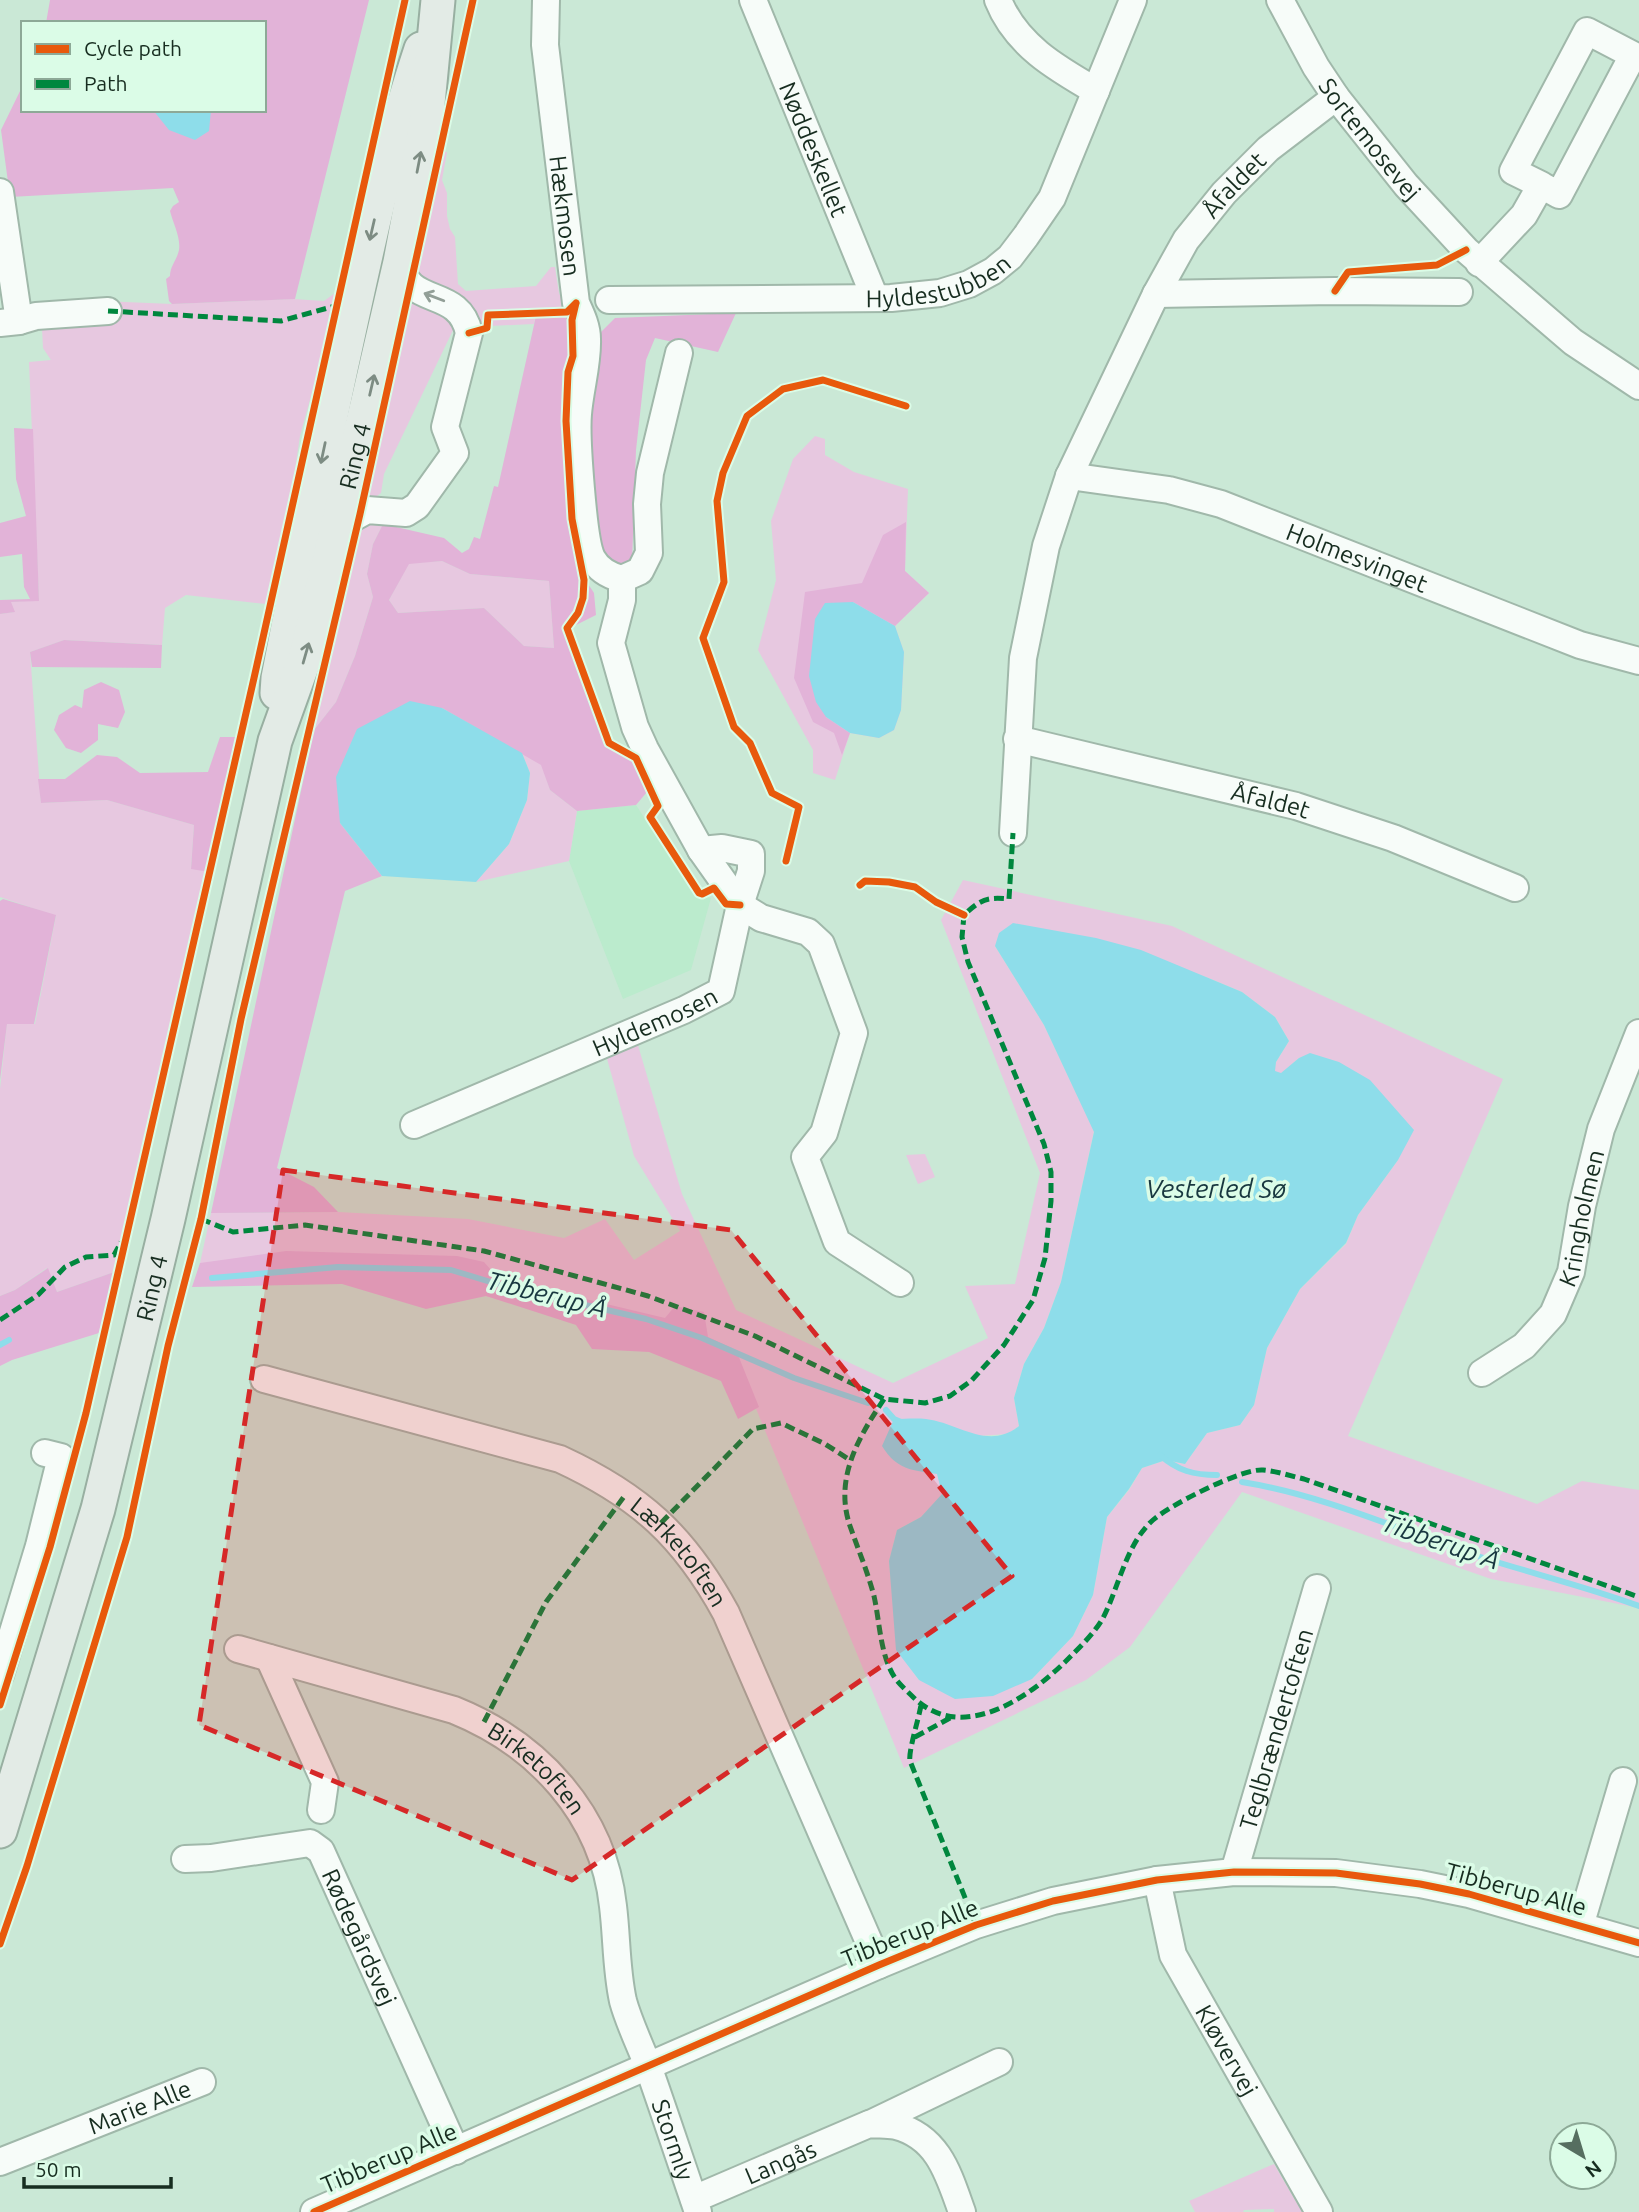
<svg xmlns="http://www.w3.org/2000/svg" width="1639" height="2212" font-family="Ubuntu,sans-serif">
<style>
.built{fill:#bbebcd}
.green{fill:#e7c8e0;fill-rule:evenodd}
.forest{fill:#e2b3d8;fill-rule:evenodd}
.water{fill:#8eddea}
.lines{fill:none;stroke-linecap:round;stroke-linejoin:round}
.stream{stroke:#8eddea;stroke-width:6}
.minor-casing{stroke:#a0b8aa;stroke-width:30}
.major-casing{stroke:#98afa1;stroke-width:37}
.minor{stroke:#f7fcf9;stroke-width:26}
.major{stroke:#e3ebe6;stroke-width:33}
.quiet{stroke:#00873e;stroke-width:5;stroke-dasharray:10 5;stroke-linecap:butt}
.cycleway-casing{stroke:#dbfce7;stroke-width:11}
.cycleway{stroke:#e8590c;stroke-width:7}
.oneway{stroke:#7d8c83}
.oneway2{stroke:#929f97}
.marked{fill:#d62828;fill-opacity:0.2;stroke:#d62828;stroke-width:5;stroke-dasharray:14 9;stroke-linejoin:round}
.labels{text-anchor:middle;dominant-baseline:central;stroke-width:7;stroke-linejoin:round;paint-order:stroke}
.street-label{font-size:24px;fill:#172d20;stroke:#dbfce7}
.water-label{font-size:26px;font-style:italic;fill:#18373f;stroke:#dbfce7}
</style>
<rect width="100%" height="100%" fill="#cae8d6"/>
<path class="built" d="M 636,805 L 694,894 L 711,898 L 691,970 L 623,999 L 569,861 L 577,811 Z"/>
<path class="green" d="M 443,152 L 447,152 L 442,180 L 447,193 L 447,216 L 450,229 L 455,237 L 458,284 L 466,291 L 536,286 L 551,267 L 555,267 L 559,293 L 566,308 L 489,312 L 485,316 L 485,326 L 481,325 L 457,296 L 417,275 Z
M 335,293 L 321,360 L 300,436 L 293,483 L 266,604 L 186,595 L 165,608 L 162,645 L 64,640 L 30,652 L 41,803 L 107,800 L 194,825 L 191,868 L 209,872 L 147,1121 L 154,1130 L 120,1270 L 57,1292 L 47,1268 L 15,1290 L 0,1296 L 0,1089 L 7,1023 L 35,1024 L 56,916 L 0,897 L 0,614 L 14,612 L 10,602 L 39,600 L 29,362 L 51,360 L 43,348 L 42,328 L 101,301 L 172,304 L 293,299 L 324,301 Z
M 414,298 L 449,319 L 454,328 L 384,474 L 381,493 L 370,501 L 366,498 L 411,300 Z
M 536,316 L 534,324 L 489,326 L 489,317 Z
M 815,436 L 825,439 L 825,455 L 854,472 L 908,489 L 905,571 L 929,593 L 895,626 L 904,652 L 901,710 L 894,730 L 879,738 L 850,733 L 835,780 L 813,773 L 813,750 L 758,650 L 776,580 L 771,521 L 793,459 Z
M 366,522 L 383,524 L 373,544 L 367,574 L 373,597 L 355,656 L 336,702 L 314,730 L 359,529 Z
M 442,561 L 470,574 L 549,581 L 554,648 L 524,646 L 484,608 L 398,613 L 389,600 L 409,563 Z
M 522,753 L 542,765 L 550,790 L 577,811 L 569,861 L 476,882 L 509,844 L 527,800 L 530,773 Z
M 963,880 L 1172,926 L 1503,1079 L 1348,1436 L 1537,1504 L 1582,1481 L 1639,1490 L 1639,1608 L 1491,1579 L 1242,1492 L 1130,1647 L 1086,1680 L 904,1768 L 731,1348 L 349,1267 L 200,1263 L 211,1213 L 338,1212 L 468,1219 L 564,1238 L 605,1219 L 634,1260 L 680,1231 L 634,1156 L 606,1055 L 637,1042 L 682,1194 L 736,1310 L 893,1383 L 988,1338 L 965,1286 L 1015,1284 L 1040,1173 L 941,920 ZM 995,946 L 1206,977 L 1242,992 L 1275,1017 L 1289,1041 L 1276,1062 L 1274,1071 L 1281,1074 L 1299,1058 L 1398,1160 L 1358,1215 L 1346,1244 L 1300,1289 L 1267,1348 L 1254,1405 L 1240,1425 L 1207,1433 L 1185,1464 L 1166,1460 L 1142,1468 L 1129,1490 L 1107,1517 L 1093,1595 L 1073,1636 L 1032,1679 L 919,1680 L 897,1650 L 889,1561 L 897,1530 L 921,1517 L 943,1494 L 937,1474 L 978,1436 L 1008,1434 L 1019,1426 L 1014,1398 L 1024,1364 L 1044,1328 L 1061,1282 L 1094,1131 L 1044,1025 Z
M 925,1154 L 935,1177 L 918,1184 L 906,1155 Z
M 1274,2164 L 1302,2212 L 1274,2212 L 1274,2209 L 1244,2210 L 1243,2212 L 1195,2212 L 1189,2201 Z"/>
<path class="forest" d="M 50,0 L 369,0 L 295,299 L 172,304 L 169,301 L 166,279 L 170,276 C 170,266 177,260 179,250 C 181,238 173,223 170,211 L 173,206 L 179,202 L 173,188 L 10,197 L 1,130 L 23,85 L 23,110 L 264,110 L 264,23 L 46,23 Z
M 736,313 L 718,352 L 655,338 L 646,360 L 636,450 L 632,563 L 610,572 L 597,538 L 590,416 L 596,337 L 615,318 Z
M 568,315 L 569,351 L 562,400 L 569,523 L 579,570 L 594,593 L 596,615 L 570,628 L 607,745 L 632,761 L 647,792 L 636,805 L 577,811 L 550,790 L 541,765 L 442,708 L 340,823 L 382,876 L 345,891 L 277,1168 L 314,1187 L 338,1212 L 211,1213 L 314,730 L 336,702 L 355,656 L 373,597 L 367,574 L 373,544 L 383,524 L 444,538 L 462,553 L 469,549 L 474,537 L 480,539 L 494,486 L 498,487 L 536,316 ZM 442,561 L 470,574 L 549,581 L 554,648 L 524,646 L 484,608 L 398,613 L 389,600 L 409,564 Z
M 14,428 L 33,429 L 39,601 L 11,602 L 15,612 L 0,614 L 0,600 L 30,599 L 24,587 L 22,554 L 0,557 L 0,523 L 26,516 L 16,479 Z
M 906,522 L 905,571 L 929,593 L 895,626 L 853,602 L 826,717 L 850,733 L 842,755 L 834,733 L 813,722 L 794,678 L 805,592 L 862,583 L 883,535 Z
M 64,640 L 162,645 L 161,668 L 32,667 L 30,652 Z
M 101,682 L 119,690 L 125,712 L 118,728 L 98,724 L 98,740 L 81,753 L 66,748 L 54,730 L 59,715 L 75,705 L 82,708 L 84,690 Z
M 220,737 L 242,737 L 209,872 L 191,869 L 194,825 L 107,800 L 41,803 L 38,779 L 65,779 L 97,755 L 117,757 L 140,773 L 208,772 Z
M 3,899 L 56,915 L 34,1024 L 7,1024 L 0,1080 L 0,901 Z
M 286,1251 L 457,1256 L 484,1262 L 498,1278 L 665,1318 L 675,1306 L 704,1312 L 708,1337 L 736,1350 L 759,1407 L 738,1419 L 721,1381 L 649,1352 L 592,1349 L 576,1325 L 486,1296 L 426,1309 L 342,1284 L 192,1287 L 200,1263 Z
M 48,1268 L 57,1292 L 120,1270 L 99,1333 L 12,1360 L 0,1366 L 0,1296 L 15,1290 Z"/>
<path class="water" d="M 153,110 L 211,110 L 209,131 L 195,140 L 169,130 Z
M 853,602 L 895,626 L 904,652 L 901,710 L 894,730 L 879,738 L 850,733 L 826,717 L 816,702 L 809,676 L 815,619 L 825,603 Z
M 410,701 L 442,708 L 522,753 L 530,773 L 527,800 L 509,844 L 476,882 L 382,876 L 340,823 L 336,777 L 357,729 Z
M 1013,923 L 1096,938 L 1141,950 L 1206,977 L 1242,992 L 1275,1017 L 1289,1041 L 1276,1062 L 1275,1071 L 1281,1073 L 1299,1058 L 1310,1053 L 1339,1062 L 1370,1080 L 1414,1130 L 1398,1160 L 1358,1215 L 1346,1243 L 1300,1289 L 1267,1348 L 1254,1405 L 1240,1425 L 1207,1433 L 1185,1464 L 1166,1460 L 1142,1468 L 1129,1489 L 1107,1517 L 1093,1595 L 1073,1636 L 1032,1679 L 993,1696 L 955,1699 L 919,1680 L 896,1650 L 889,1561 L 897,1530 L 921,1517 L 942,1494 L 937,1474 C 911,1470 897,1470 882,1446 L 894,1419 C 904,1419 916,1418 926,1419 C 959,1423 988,1451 1019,1426 L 1014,1398 L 1024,1364 L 1044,1328 L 1061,1282 L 1094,1132 L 1044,1025 L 995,946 L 999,933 Z"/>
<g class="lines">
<path class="stream" d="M 212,1278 L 338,1267 L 451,1270 L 507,1287 L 646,1319 L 702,1338 L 794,1378 L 868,1403
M 0,1345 L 9,1340
M 886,1410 L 894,1419 L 901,1422
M 1160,1455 C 1178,1471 1194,1475 1217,1475
M 1242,1482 C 1322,1495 1395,1528 1471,1554 C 1526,1572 1585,1586 1639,1606"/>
<defs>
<g id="minor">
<path id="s1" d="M 546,0 L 545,45 L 576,303 C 581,314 587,326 587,339 C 588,363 580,389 578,414 C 576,436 583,541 592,558 C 599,571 610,576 622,579 L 622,600 L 611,643 L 635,727 L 645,749 L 701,850 L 740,905 L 761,918 L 808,932 L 821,944 L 854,1033 L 824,1133 L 805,1157 L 837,1242 L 900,1283"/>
<path id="s2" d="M 753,0 L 875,298"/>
<path d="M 998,0 C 1016,45 1056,68 1096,91"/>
<path id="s3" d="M 1280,0 L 1316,67 L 1336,97 L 1406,185 L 1466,250 L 1573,342 L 1639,386"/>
<path d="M 0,192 L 19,321"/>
<path d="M 1479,263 L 1524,215 L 1541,185 L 1559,195 L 1633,55 L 1587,31 L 1513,171 L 1541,185"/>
<path d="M 1156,294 L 1335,291 L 1459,292"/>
<path id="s4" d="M 609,300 L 891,298 L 940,293 L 969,284 L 993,271 L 1010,257 L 1026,236 L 1052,198 L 1133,0"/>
<path d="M 0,323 L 19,321 L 36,316 L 108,311"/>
<path id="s5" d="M 1069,476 L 1169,490 L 1221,504 L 1580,645 L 1639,661"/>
<path d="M 335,534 L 347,521 L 367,510 L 406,513 L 417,506 L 455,453 L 445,427 L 469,333 C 459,285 407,309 400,262"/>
<path d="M 622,579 L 640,571 L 649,553 L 647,504 L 650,473 L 679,353"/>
<path id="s6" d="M 1017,739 L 1296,806 L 1393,838 L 1515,888"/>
<path id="s7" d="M 1013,833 L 1023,658 L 1046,546 L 1069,476 L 1156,294 L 1186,240 L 1224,193 L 1268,149 L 1336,97"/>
<path id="s8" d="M 414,1125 L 684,1010 L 721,991 L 740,905 L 751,871 L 751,854 L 722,848 L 701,850"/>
<path id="s9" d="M 1482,1373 L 1524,1346 L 1553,1314 L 1571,1272 L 1582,1206 L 1601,1129 L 1639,1033"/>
<path id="s10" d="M 264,1379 L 560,1459 C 640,1496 684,1536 726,1613 L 879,1965"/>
<path id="s11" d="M 238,1649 L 454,1710 C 538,1744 603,1814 613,1906 C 617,1938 616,1969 623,2001 C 629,2023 640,2045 648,2066 C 665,2114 681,2163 698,2212"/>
<path d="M 269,1658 L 325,1782 L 321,1810"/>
<path d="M 0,1675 L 39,1546 L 61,1457 L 45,1453"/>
<path id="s12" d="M 185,1859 L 211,1858 L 310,1843 L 321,1851 L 456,2151"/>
<path id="s13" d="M 1234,1872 L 1317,1588"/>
<path id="s14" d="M 1157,1880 L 1173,1955 L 1319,2212"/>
<path d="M 1580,1926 L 1623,1781"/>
<path d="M 870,2124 L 999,2062"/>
<path id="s15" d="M 0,2162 L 202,2082"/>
<path id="s16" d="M 694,2199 L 869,2124 C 878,2125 888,2124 896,2126 C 939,2137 949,2176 962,2212"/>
<path d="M 314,2212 L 879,1965 L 976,1925 L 1053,1901 L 1157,1880 L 1234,1872 L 1336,1873 L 1420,1884 L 1469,1894 L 1639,1943"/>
</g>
<g id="major">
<path d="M 277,693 L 278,678 C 301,559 325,441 351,323 C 371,231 391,139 421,49"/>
<path id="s17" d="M 0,1831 L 98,1509 L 168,1219 L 275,741 L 306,655 L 367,405 L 400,262 L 426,124 L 438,0"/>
</g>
</defs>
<use href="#minor" class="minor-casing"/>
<use href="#major" class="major-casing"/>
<use href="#minor" class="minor"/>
<use href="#major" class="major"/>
<path class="quiet" d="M 108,311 L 281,321 L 335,306
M 201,1219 L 233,1232 L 305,1225 L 484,1251 L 648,1296 L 755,1336 L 884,1399 L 925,1403 L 950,1396 L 971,1381 L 1004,1345 L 1033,1300 L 1045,1258 L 1051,1201 L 1051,1172 L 1044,1144 L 968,962 L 962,937 L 964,915 C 981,899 987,897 1009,899 L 1013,833
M 0,1320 L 38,1295 L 65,1267 L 86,1257 L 114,1255 L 121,1242
M 884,1399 C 858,1438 834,1479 850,1526 C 858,1549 868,1573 874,1596 C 880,1623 880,1655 895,1678 C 900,1685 907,1691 913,1697 C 961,1744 1027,1699 1065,1662 C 1078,1649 1094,1634 1103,1618 C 1119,1587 1126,1544 1153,1520 C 1170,1505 1242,1468 1263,1470 C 1276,1471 1291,1476 1304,1479 L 1639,1597
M 661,1523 L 753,1429 L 781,1423 L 825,1444 L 850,1460
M 921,1705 C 919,1718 908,1752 910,1761 L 976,1925
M 484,1722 L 546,1602 L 626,1494
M 915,1737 L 950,1718"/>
<defs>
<path id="cycleway" d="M 1335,291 L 1348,272 L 1437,265 L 1466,250
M 576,303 L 572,320 L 573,356 L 568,372 L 566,421 L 572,519 L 584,580 L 583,598 L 578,613 L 567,628 L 609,743 L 636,758 L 658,806 L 650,817 L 699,893 L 702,894 L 714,888 L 726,904 L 740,905
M 469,333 L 487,328 L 488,315 L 567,312 L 576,303
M 786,861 L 799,807 L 772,793 L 750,743 L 734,727 L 703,638 L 724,582 L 717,501 L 723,473 L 747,416 L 783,389 L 823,380 L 906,406
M 860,885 L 865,881 L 889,882 L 915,887 L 936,902 L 964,915
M 0,1705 L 50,1547 L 86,1413 L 254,678 L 405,0
M 0,1944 L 27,1866 L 127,1537 L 168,1346 L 201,1219 L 241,1019 L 360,514 L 473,0
M 314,2212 L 879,1965 L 976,1925 L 1053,1901 L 1157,1880 L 1234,1872 L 1336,1873 L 1420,1884 L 1469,1894 L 1639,1943"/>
</defs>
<use href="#cycleway" class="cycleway-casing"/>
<use href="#cycleway" class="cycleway"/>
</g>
<defs><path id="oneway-shaft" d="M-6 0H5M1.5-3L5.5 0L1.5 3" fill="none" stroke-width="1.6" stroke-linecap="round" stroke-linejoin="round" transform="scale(1.75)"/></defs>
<g class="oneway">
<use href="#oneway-shaft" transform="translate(419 162) rotate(-79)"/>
<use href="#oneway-shaft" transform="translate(372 230) rotate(103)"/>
<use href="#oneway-shaft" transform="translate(372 385) rotate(-77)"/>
<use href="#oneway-shaft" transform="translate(323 453) rotate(102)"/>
<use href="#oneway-shaft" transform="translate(306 653) rotate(-74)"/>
</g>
<use class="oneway2" href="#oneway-shaft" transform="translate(434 297) rotate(-159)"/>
<path class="marked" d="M 283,1170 L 731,1230 L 1012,1576 L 572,1880 L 199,1725 Z"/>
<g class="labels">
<g class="street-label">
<text stroke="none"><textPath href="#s3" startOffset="166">Sortemosevej</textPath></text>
<text stroke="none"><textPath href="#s2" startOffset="161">Nøddeskellet</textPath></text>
<text stroke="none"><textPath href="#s7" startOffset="700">Åfaldet</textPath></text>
<text stroke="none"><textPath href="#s1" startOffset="217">Hækmosen</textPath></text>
<text stroke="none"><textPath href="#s4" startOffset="332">Hyldestubben</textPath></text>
<text stroke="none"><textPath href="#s17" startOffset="1421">Ring 4</textPath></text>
<text stroke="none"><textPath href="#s5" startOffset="301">Holmesvinget</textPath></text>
<text stroke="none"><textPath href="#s6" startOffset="261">Åfaldet</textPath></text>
<text stroke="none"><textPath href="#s8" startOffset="262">Hyldemosen</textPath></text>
<text stroke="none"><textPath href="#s9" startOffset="194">Kringholmen</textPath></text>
<text stroke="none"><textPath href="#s17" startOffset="564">Ring 4</textPath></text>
<text stroke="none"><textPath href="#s10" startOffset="460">Lærketoften</textPath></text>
<text stroke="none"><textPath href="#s13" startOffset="149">Teglbrændertoften</textPath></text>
<text stroke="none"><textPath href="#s11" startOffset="327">Birketoften</textPath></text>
<text transform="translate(1516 1889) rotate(15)">Tibberup Alle</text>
<text transform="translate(910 1933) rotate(-22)">Tibberup Alle</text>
<text stroke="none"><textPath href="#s12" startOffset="234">Rødegårdsvej</textPath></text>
<text stroke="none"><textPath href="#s14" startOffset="186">Kløvervej</textPath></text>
<text stroke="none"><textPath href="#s15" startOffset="150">Marie Alle</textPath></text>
<text stroke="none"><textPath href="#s11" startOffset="733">Stormly</textPath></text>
<text transform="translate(389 2158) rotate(-23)">Tibberup Alle</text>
<text stroke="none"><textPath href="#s16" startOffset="94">Langås</textPath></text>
</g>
<g class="water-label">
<text x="1216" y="1188">Vesterled Sø</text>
<text transform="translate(547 1294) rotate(14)">Tibberup Å</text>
<text transform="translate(1441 1541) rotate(19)">Tibberup Å</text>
</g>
</g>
<rect x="21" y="21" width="245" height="91" fill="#dbfce7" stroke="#8da997" stroke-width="2"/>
<rect x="35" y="44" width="35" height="10" fill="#e8590c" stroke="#8da997" stroke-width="2"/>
<text x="84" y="56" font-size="21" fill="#172d20">Cycle path</text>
<rect x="35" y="79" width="35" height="10" fill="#00873e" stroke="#8da997" stroke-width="2"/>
<text x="84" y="91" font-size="21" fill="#172d20">Path</text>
<g transform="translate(1583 2156) rotate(142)"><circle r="33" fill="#dbfce7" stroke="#8da997" stroke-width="2"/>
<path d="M0-5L12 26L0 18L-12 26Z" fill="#566e60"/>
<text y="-10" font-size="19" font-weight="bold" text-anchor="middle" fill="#172d20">N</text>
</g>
<path d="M24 2177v10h147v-10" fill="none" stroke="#172d20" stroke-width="3.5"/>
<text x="35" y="2177" font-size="21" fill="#172d20" stroke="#dbfce7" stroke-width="5" paint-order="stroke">50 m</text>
</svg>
